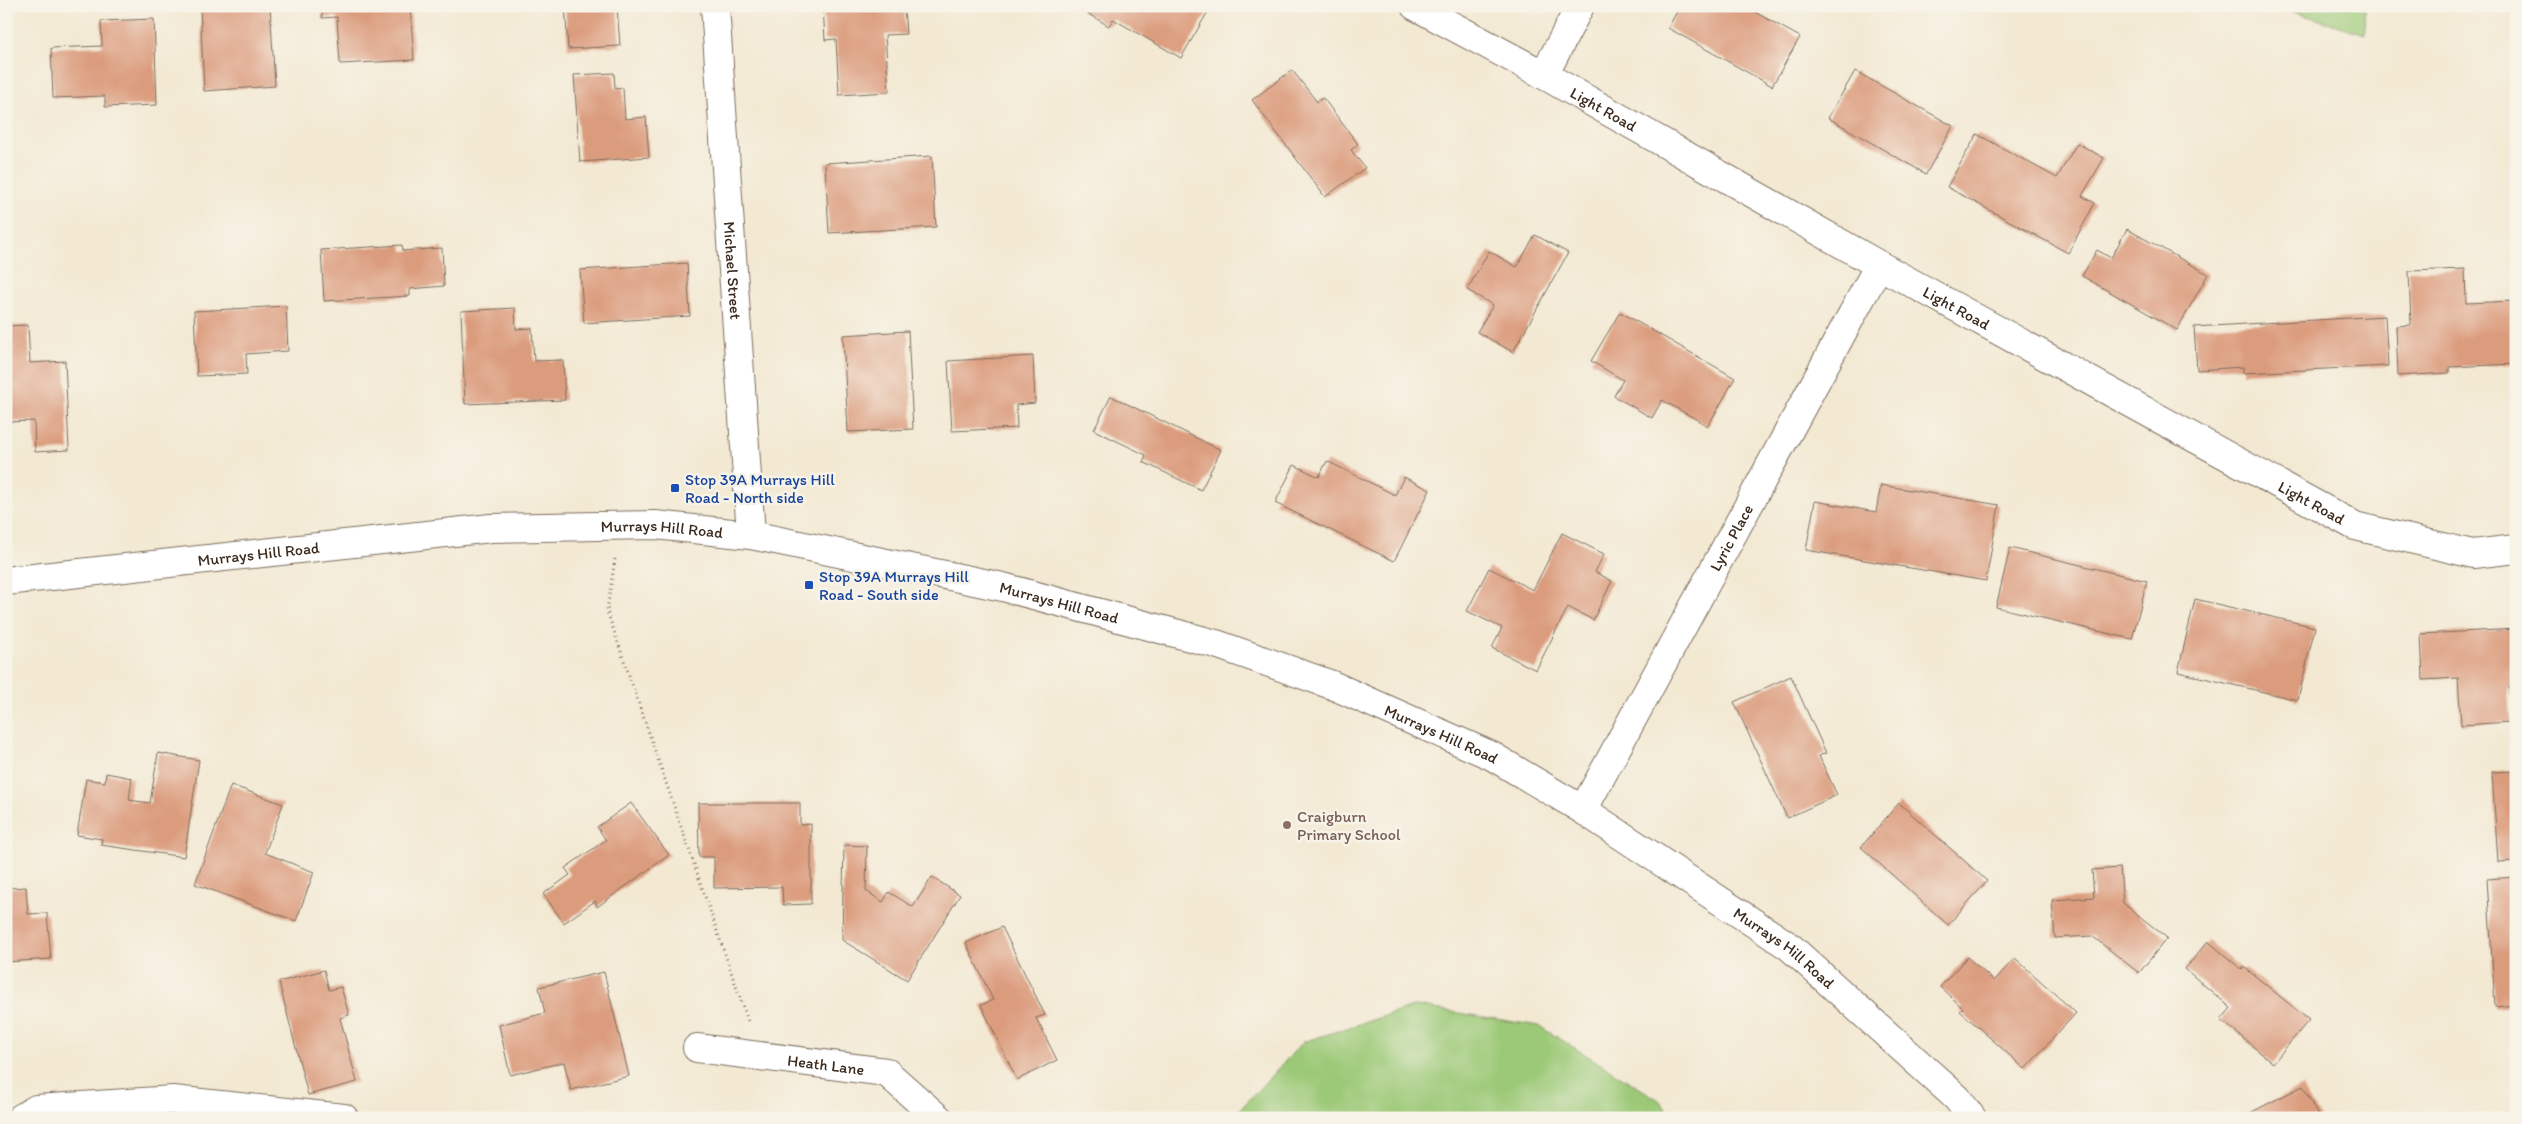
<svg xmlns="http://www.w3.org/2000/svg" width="2522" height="1124" font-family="Itim,sans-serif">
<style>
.green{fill:#9cc977;stroke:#6c7a4a}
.building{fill:#db9b7d}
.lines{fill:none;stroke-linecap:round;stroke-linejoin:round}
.minor-casing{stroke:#7b6d5d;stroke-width:30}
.path{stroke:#7b6d5d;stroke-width:3;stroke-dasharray:1 4;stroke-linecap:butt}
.minor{stroke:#fff;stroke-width:28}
.transit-dot{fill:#1a4fb4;stroke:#f7f3e8;stroke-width:2}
.education-dot{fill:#8d6e63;stroke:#f7f3e8;stroke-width:2}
.labels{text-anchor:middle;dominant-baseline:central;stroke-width:5;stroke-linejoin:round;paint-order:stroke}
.street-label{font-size:16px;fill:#3b2a1e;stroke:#f7f3e8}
.transit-label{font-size:16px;fill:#164399;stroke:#f7f3e8;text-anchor:start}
.education-label{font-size:16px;fill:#785e54;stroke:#f7f3e8;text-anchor:start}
</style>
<rect width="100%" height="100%" fill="#f7f3e8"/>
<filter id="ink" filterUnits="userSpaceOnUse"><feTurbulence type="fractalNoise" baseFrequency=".02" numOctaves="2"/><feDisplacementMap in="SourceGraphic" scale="10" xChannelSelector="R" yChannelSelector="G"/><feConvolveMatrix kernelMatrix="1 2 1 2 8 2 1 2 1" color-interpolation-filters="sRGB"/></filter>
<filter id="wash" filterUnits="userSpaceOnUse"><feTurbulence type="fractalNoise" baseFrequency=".0096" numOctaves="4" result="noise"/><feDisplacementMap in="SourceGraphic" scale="20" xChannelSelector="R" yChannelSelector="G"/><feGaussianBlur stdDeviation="1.12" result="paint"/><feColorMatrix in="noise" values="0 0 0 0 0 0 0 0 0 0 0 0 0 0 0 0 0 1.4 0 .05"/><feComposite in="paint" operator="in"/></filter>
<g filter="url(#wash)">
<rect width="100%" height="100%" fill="#f3e9d3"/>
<path class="green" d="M 2274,6 L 2364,6 L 2365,34 Z
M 1416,1006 L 1539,1026 L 1659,1100 L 1673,1118 L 1232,1118 L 1303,1042 Z"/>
<g id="blocks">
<path class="building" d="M 200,6 L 270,6 L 275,86 L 204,91 Z
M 322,6 L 410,6 L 414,60 L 340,64 L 337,17 L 322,18 Z
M 565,6 L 617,6 L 620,46 L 568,49 Z
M 823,6 L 904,6 L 906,34 L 885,35 L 889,92 L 839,95 L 836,39 L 825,40 Z
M 1086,6 L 1206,6 L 1210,8 L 1181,58 L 1113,19 L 1109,26 L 1083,11 Z
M 1680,6 L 1744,6 L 1800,37 L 1772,86 L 1668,28 Z
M 154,19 L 157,105 L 105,107 L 105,96 L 53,98 L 51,48 L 102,46 L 101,21 Z
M 1292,70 L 1317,102 L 1323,98 L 1358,144 L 1351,150 L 1365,168 L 1325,197 L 1252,100 Z
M 1855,71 L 1953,126 L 1926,174 L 1828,118 Z
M 614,73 L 615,89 L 623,88 L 625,119 L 646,117 L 649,157 L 580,162 L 574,75 Z
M 1977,134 L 2057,178 L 2077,143 L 2104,158 L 2082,196 L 2095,203 L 2068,253 L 1947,187 Z
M 932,156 L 936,227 L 829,233 L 825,163 Z
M 2127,229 L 2208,274 L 2177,330 L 2082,276 L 2097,250 L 2111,258 Z
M 1535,235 L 1568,253 L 1513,352 L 1477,332 L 1493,305 L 1467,290 L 1489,251 L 1517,267 Z
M 402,245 L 403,251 L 442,248 L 444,286 L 410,289 L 410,296 L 324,301 L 321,250 Z
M 687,263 L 690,316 L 584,323 L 580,270 Z
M 2465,269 L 2466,303 L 2516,301 L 2516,364 L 2449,367 L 2449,373 L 2398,376 L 2396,326 L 2411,325 L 2409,271 Z
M 286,306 L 288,351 L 246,354 L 247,374 L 197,376 L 194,311 Z
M 515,308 L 516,329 L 532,328 L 534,361 L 563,360 L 565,400 L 465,404 L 461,311 Z
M 1620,312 L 1735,378 L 1708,426 L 1662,400 L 1652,418 L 1614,396 L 1623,380 L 1591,361 Z
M 2385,316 L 2388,366 L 2243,373 L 2243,367 L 2197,370 L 2194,327 Z
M 28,325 L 30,363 L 65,361 L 69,450 L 35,452 L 34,421 L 6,422 L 6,326 Z
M 908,331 L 913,429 L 848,432 L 843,335 Z
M 1033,356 L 1035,403 L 1016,405 L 1017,428 L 952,431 L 948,361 Z
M 1111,396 L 1221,450 L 1201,490 L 1143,462 L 1146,455 L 1094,430 Z
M 1327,461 L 1395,495 L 1404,477 L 1430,490 L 1394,561 L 1275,503 L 1294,465 L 1319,477 Z
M 1881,485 L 1999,505 L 1986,581 L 1806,550 L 1815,501 L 1876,512 Z
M 1562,533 L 1604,554 L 1595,572 L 1612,581 L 1593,620 L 1568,607 L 1536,670 L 1492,648 L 1502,628 L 1467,611 L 1489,568 L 1533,590 Z
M 2010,548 L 2147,581 L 2132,639 L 1996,607 Z
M 2195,599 L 2315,627 L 2298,700 L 2178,672 Z
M 2516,629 L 2516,687 L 2509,687 L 2511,722 L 2461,725 L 2458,678 L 2423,680 L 2421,634 Z
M 1791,676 L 1826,753 L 1819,756 L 1837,795 L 1787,818 L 1734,702 Z
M 158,753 L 199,760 L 184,857 L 101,845 L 102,839 L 77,835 L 86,779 L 105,782 L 106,773 L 132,778 L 129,800 L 150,803 Z
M 2516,771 L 2516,861 L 2498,862 L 2492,772 Z
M 231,785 L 283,804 L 265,853 L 314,872 L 296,921 L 195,884 Z
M 631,803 L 669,855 L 597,907 L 595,901 L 564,923 L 543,894 L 570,875 L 565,868 L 606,840 L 597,827 Z
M 698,803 L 800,803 L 800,825 L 811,824 L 811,904 L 783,905 L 782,887 L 714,888 L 714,857 L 699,857 Z
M 1899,803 L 1987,881 L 1948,925 L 1861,847 Z
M 844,845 L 867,846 L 866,891 L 883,902 L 889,892 L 913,907 L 932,877 L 960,895 L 907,980 L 842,940 Z
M 6,862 L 8,862 L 10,888 L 26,887 L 28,914 L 47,913 L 51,959 L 6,962 Z
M 2120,868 L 2123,903 L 2167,938 L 2139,973 L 2092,936 L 2055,938 L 2052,900 L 2094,897 L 2092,870 Z
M 2516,877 L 2516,1005 L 2495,1007 L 2487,879 Z
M 1002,927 L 1045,1015 L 1036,1018 L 1057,1060 L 1017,1080 L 981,1005 L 993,1000 L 966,943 Z
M 2208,941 L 2242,970 L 2244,967 L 2309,1020 L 2273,1063 L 2221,1020 L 2231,1008 L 2185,969 Z
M 1967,957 L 1994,981 L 2015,958 L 2076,1013 L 2025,1069 L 1960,1011 L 1963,1008 L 1940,987 Z
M 324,970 L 329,990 L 341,987 L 349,1015 L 340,1018 L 357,1082 L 308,1095 L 279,982 Z
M 604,972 L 629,1076 L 571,1090 L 564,1062 L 510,1075 L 499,1025 L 545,1013 L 539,987 Z
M 2303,1086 L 2319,1118 L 2240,1118 Z"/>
</g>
</g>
<g filter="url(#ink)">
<use href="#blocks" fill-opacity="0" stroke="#7b6d5d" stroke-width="1"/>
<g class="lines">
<defs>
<g id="minor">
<path id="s1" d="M 715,6 L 751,535"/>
<path id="s2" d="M 1415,6 L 1544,75 L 1879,265 L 2355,526 L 2473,554 L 2516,549"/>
<path d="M 1544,75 L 1580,6"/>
<path id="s3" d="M 6,581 L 491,528 L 655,525 L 751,535 L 1003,587 L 1216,644 L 1332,685 L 1492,756 L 1583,810 L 1790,947 L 1957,1098 L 1972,1118"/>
<path id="s4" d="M 1583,810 L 1879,265"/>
<path id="s5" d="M 697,1048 L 886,1072 L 938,1118"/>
<path d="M 21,1118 L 36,1109 L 173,1100 L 344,1118"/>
</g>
</defs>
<use href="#minor" class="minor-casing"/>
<path class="path" d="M 615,559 L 607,611 L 748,1021"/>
<use href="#minor" class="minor"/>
</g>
</g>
<g class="transit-dot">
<rect x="670" y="483" width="10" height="10" rx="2.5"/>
<rect x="804" y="580" width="10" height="10" rx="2.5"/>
</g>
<circle class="education-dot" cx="1287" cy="825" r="5"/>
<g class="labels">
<g class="street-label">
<text stroke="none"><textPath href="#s2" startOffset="215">Light Road</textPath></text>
<text stroke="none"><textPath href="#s1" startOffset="265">Michael Street</textPath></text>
<text stroke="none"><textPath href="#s2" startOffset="620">Light Road</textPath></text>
<text stroke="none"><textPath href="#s2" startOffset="1025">Light Road</textPath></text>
<text stroke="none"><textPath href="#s3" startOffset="659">Murrays Hill Road</textPath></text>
<text stroke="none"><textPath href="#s4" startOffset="310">Lyric Place</textPath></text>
<text stroke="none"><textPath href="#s3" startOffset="254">Murrays Hill Road</textPath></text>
<text stroke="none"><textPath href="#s3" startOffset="1064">Murrays Hill Road</textPath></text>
<text stroke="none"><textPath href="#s3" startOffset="1469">Murrays Hill Road</textPath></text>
<text stroke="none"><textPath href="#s3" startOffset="1874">Murrays Hill Road</textPath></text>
<text stroke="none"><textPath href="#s5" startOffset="130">Heath Lane</textPath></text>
</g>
<g class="transit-label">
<text x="685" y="479">Stop 39A Murrays Hill<tspan x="685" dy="18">Road - North side</tspan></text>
<text x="819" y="576">Stop 39A Murrays Hill<tspan x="819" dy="18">Road - South side</tspan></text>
</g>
<g class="education-label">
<text x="1297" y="816">Craigburn<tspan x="1297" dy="18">Primary School</tspan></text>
</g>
</g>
<rect width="2522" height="1124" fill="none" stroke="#f7f3e8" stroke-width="25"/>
</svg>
